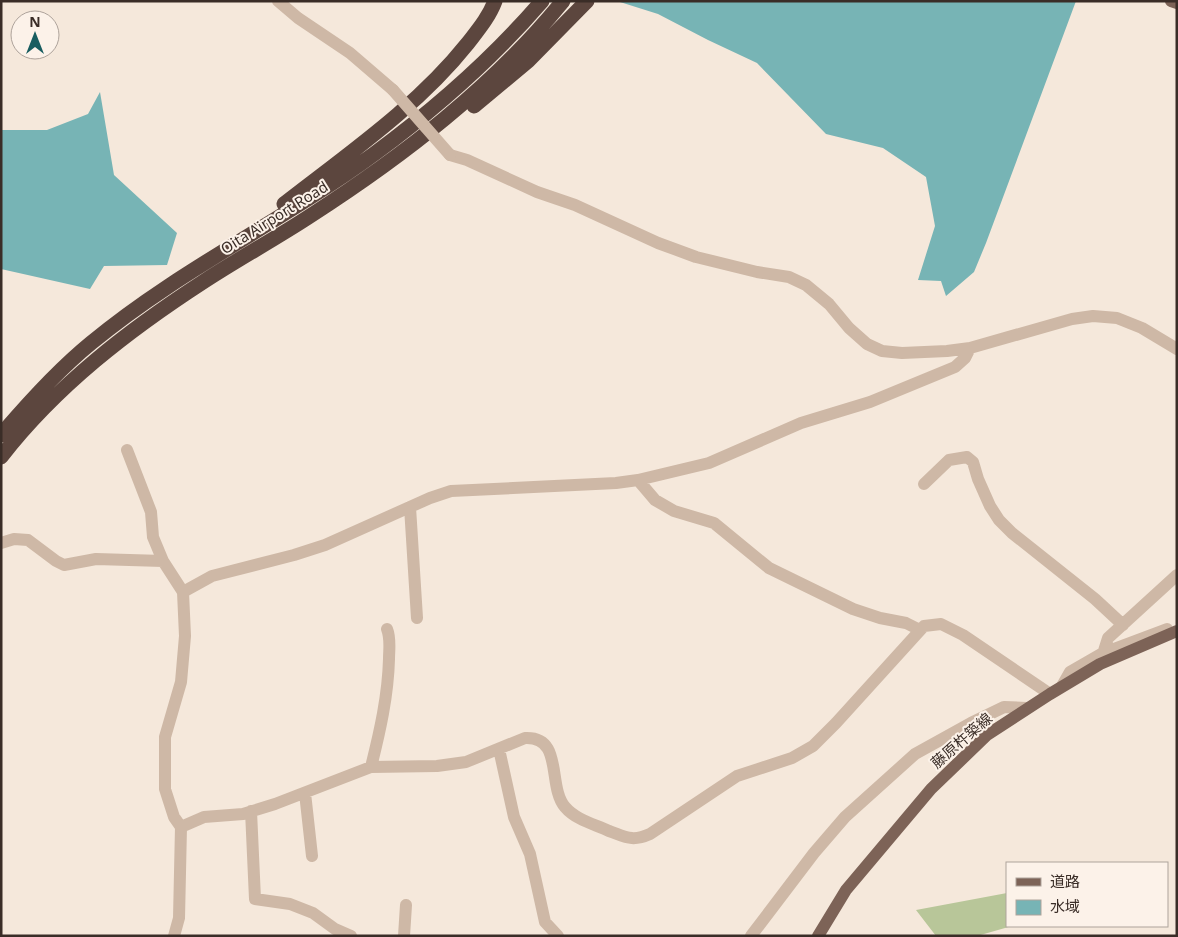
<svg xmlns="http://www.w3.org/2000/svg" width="1178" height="937" font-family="'Noto Sans','Noto Sans JP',sans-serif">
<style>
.green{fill:#b8c699}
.water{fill:#77b4b5}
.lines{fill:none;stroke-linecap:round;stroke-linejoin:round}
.minor{stroke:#ceb8a6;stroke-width:12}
.major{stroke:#7d6357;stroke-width:12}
.highway{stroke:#5c463e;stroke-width:15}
.minor-bridge{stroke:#ceb8a6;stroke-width:12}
.labels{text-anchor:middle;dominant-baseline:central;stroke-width:4;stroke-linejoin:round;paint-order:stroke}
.street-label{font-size:15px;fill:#3a2d27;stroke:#fcf2e9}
</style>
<rect width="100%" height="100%" fill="#f5e8db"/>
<path class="green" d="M 1007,893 L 1007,926 L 1012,926 L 977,936 L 936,936 L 916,910 Z"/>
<path class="water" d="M 621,1 L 1076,1 L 986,243 L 974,272 L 946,296 L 941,281 L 918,280 L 935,226 L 926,177 L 883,148 L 826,134 L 757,63 L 708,40 L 658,14 L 620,2 Z
M 100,92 L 114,175 L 177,233 L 167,265 L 104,266 L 90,289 L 1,269 L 1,130 L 47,130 L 88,114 Z"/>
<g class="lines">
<path class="minor" d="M 278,1 L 298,18 L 350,53 L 393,90
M 450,155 L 467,160 L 537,192 L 575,205 L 658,243 L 696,257 L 757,272 L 789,277 L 806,285 L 829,304 L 849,328 L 867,344 L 882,351 L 902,353 L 947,351 L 970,348 L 1072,319 L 1093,316 L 1117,318 L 1142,328 L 1177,349
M 127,450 L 151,512 L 153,537 L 163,561 L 183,592 L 185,636 L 181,682 L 165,737 L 165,789 L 174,817 L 181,827 L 179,918 L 174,936
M 638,480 L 655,500 L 674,511 L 714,523 L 769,568 L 853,609 L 880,618 L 906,623 L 920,630
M 924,484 L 949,460 L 967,457 L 973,462 L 978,479 L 990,506 L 999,520 L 1012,533 L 1095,599 L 1123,625
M 410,507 L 417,618
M 1,543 L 14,539 L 28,540 L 56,561 L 64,565 L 96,559 L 163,561
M 183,592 L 212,576 L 294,555 L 325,545 L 430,498 L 451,491 L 616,483 L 638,480 L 709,463 L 801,423 L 870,402 L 955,367 L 965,358 L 970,348
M 1102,657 L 1108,638 L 1177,575
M 1062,686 L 1070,672 L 1103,653 L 1167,629
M 499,749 L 514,817 L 530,854 L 545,922 L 558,936
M 371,767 C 380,731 388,696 389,659 C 389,649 391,639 387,629
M 305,793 L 312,856
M 251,811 L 255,899 L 290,904 L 313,913 L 335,929 L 351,936
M 181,827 L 204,817 L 243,814 L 275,804 L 371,767 L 437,766 L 466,762 L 525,738 C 564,736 547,786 565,807 C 576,820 594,824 609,831 C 626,837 632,842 650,834 L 737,776 L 792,758 L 813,746 L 836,723 L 924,626 L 941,624 L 963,635 L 1050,694
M 404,936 L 406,905
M 751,936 L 814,853 L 845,817 L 915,754 L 971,723 L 1004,707 L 1027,708"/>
<path class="major" d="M 1171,1 L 1177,3
M 818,936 L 846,890 L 931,789 L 987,735 L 1050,694 L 1100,664 L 1177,631"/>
<path class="highway" d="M 474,106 L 528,61 L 587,1
M 284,204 C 348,154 417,107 468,43 C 478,30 489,17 495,1
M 1,435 C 29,402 58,370 91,343 C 179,270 283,221 374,154 C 435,109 493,58 542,1
M 1,457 C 56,386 129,330 203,282 C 238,259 275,239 310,216 C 403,156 493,87 563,1"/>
<path class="minor-bridge" d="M 393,90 L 450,155"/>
</g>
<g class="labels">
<g class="street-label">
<text transform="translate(274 217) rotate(-32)">Oita Airport Road</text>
<text transform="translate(961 740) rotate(-41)">藤原杵築線</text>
</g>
</g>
<rect width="1178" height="937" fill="none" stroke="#3a2d27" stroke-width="5"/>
<rect x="1006" y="862" width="162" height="65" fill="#fcf2e9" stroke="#aea39b"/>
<rect x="1016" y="878" width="25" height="8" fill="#7d6357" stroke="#aea39b"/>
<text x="1050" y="887" font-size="15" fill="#3a2d27">道路</text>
<rect x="1016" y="900" width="25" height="15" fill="#77b4b5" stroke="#aea39b"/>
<text x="1050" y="912" font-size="15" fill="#3a2d27">水域</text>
<g transform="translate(35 35)"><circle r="24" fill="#fcf2e9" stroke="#aea39b"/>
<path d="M0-4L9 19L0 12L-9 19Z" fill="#185d60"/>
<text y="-8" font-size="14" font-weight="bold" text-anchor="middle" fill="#3a2d27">N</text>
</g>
</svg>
